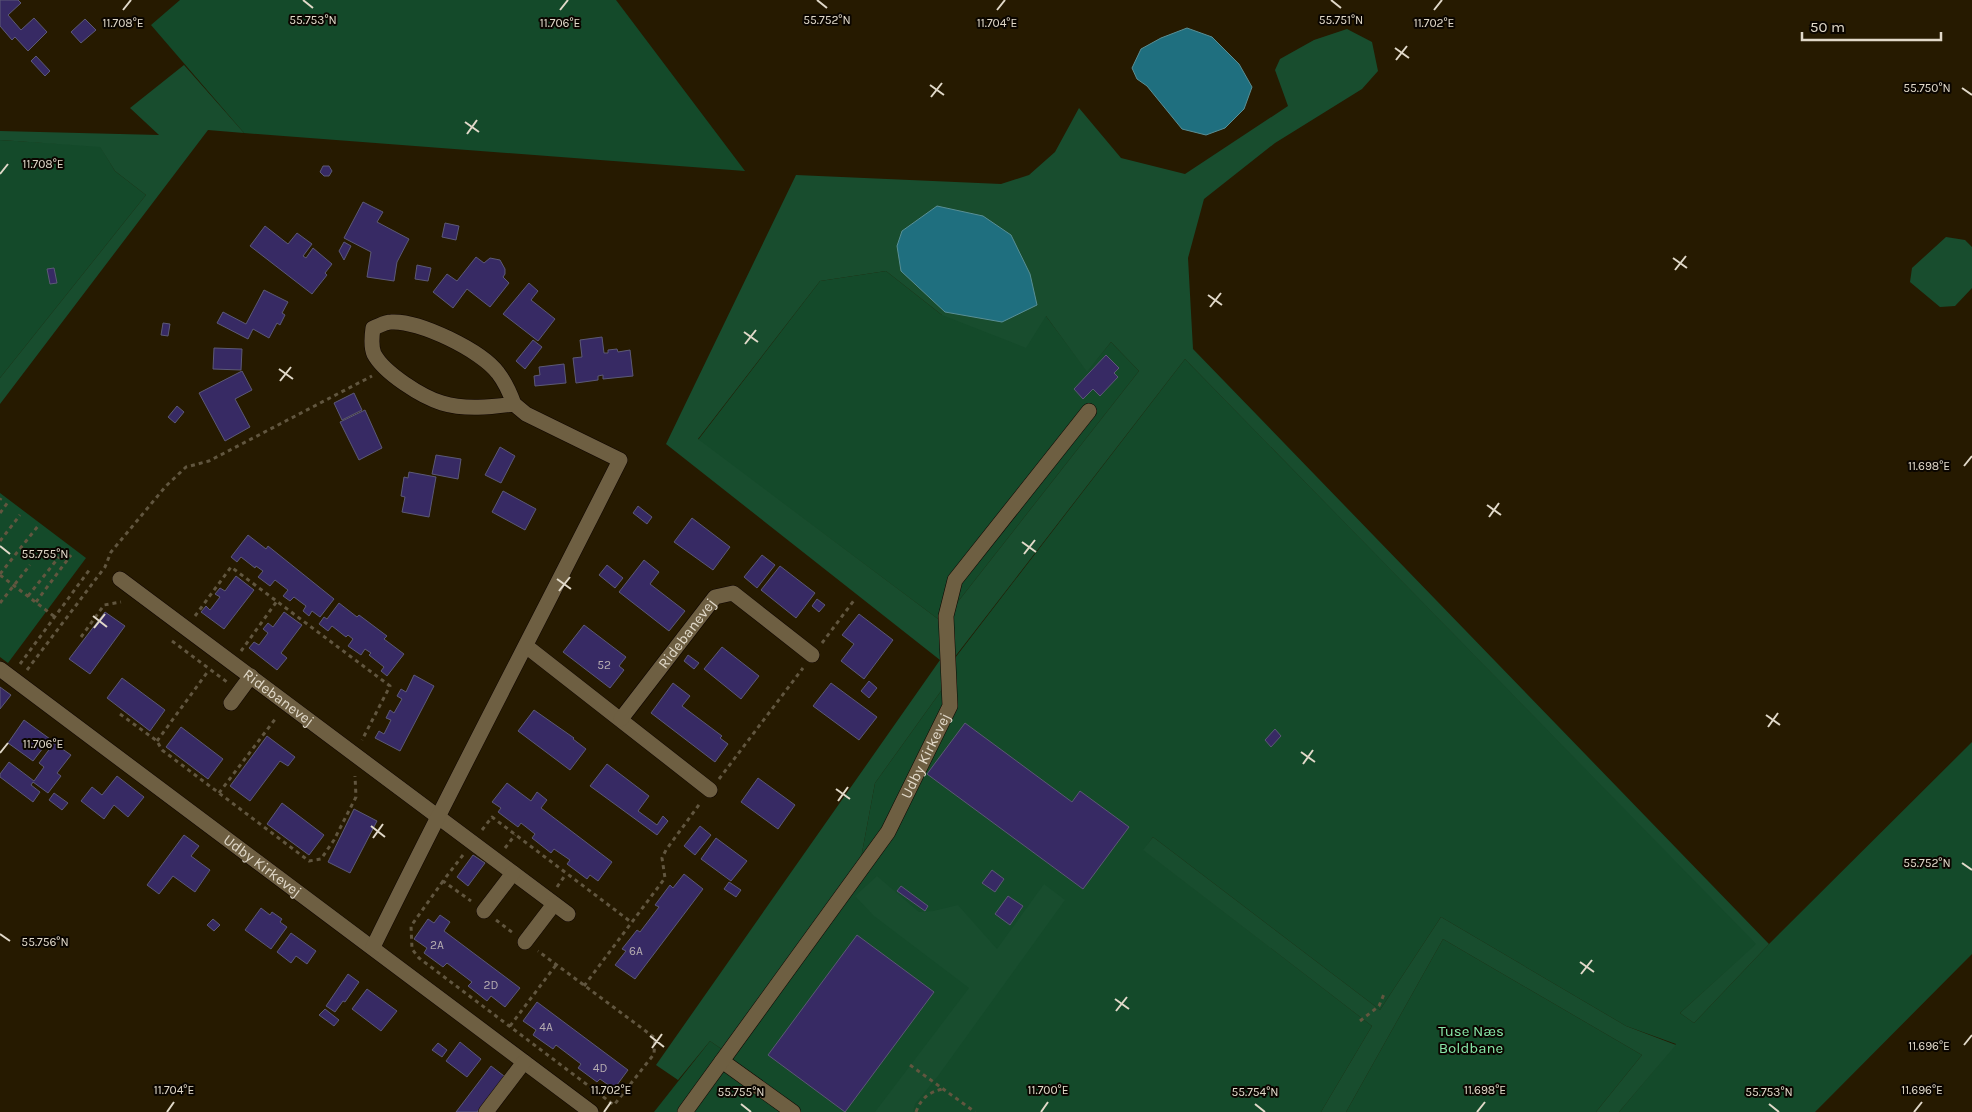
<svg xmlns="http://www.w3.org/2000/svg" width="1972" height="1112" font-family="Karla,sans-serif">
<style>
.green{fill:#144a2a}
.forest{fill:#184d2e;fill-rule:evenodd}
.water{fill:#1f6f7f;stroke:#598f95}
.building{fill:#372a64;stroke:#5c5976}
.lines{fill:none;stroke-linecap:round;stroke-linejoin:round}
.minor-casing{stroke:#0f0500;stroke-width:16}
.path{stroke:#61563f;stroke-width:3;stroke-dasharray:4 4;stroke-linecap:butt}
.minor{stroke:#6e5f42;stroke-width:15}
.ticks{fill:none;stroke:#e1d9c9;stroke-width:2}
.labels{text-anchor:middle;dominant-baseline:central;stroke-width:4;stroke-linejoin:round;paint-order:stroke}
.number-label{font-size:12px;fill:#b6adb0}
.street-label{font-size:15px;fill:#e1d9c9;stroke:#0b0600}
.park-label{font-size:15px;fill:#88e8a9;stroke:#0b0600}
.ticks-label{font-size:12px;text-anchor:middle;fill:#e1d9c9;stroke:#0b0600;stroke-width:4;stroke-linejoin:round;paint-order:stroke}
</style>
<rect width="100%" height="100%" fill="#261a00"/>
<path class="green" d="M 180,0 L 616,0 L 745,171 L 244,133 L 151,25 Z
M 0,140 L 100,146 L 115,171 L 146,195 L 0,378 Z
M 886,271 L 942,315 L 1046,316 L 1087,371 L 1111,342 L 1139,371 L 942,622 L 698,440 L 820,281 Z
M 1185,359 L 1757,944 L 1680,1013 L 1694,1023 L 1769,944 L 1972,742 L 1972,954 L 1815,1112 L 1619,1112 L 1676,1044 L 1626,1026 L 1441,917 L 1380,1010 L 1153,837 L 1144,850 L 1372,1026 L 1321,1112 L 654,1112 L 710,1041 L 723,1050 L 861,858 L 875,783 L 946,684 L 940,660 L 955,658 Z
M 0,493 L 86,558 L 8,663 L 0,657 Z
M 1443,939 L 1642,1055 L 1596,1112 L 1346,1112 Z"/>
<path class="forest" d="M 1347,29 L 1372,42 L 1378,71 L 1362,89 L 1275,143 L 1204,199 L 1188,258 L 1193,349 L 1769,944 L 1694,1023 L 1680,1013 L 1756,944 L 1185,359 L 954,658 L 940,660 L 946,684 L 875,783 L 861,858 L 723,1050 L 710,1041 L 678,1080 L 656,1065 L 940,660 L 666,444 L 796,175 L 1001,184 L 1029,175 L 1055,152 L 1079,108 L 1121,158 L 1185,174 L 1288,106 L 1275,70 L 1280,59 L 1314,40 ZM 886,271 L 942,315 L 1026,348 L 1046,316 L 1087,372 L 1111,342 L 1139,371 L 942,622 L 698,439 L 820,281 Z
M 184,65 L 244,133 L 208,130 L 0,404 L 0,378 L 146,195 L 115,171 L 100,147 L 0,140 L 0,131 L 159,135 L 130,108 Z
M 1946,237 L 1965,240 L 1972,247 L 1972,288 L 1955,306 L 1940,307 L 1910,282 L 1912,268 Z
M 1153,837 L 1380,1010 L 1441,917 L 1626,1026 L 1676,1045 L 1619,1112 L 1596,1112 L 1642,1055 L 1443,939 L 1346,1112 L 1321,1112 L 1372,1026 L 1143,850 Z
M 877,876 L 919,912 L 933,911 L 958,905 L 997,949 L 1044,884 L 1065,900 L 938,1076 L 915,1104 L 913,1112 L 875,1112 L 969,988 L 874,916 L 855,896 Z"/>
<path class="water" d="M 1187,28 L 1212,37 L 1239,64 L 1252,87 L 1244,109 L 1225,128 L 1206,135 L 1182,129 L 1147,86 L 1137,79 L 1132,68 L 1141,49 L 1161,38 Z
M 937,206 L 983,216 L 1011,235 L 1030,274 L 1037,305 L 1002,322 L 945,312 L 901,271 L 897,246 L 902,231 Z"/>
<path class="building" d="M 0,0 L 18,0 L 21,3 L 8,15 L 21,30 L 34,18 L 47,32 L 28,51 L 15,37 L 12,40 L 0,26 Z
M 85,19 L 96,30 L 81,43 L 71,32 Z
M 36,56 L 50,71 L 45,76 L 31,61 Z
M 323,166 L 329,166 L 332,171 L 329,176 L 324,176 L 320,172 Z
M 363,202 L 383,212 L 377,222 L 409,239 L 397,262 L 394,281 L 367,277 L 371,252 L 344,238 Z
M 445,223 L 459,226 L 456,240 L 442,237 Z
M 265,226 L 288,244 L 297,233 L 312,244 L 303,256 L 306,258 L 313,248 L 332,264 L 325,273 L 327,275 L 312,294 L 250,246 Z
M 344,242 L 351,246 L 344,260 L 339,251 Z
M 476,257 L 484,263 L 490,258 L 500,260 L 505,269 L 505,274 L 503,277 L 509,283 L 490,307 L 467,289 L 453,308 L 433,292 L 447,274 L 457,281 Z
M 417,265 L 431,268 L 428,281 L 415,279 Z
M 54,268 L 57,283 L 50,284 L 47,269 Z
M 529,283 L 538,291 L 531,300 L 555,319 L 538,341 L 503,314 Z
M 264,290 L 288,302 L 282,313 L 285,315 L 280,325 L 277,323 L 269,338 L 253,329 L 248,339 L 217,323 L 223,312 L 246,324 Z
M 163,323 L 170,324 L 168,336 L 161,335 Z
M 602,337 L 604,353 L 608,353 L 608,350 L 617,349 L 618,352 L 630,350 L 633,376 L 603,379 L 603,375 L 598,376 L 598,380 L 576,383 L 573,358 L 582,357 L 580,340 Z
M 533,340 L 542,347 L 525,369 L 516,361 Z
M 214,348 L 242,349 L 241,370 L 213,369 Z
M 1106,355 L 1119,368 L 1114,373 L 1118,377 L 1100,396 L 1093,389 L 1083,399 L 1074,389 Z
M 564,364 L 566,383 L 535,386 L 534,376 L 540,375 L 539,367 Z
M 242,371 L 252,390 L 235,399 L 250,427 L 225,441 L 199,393 Z
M 354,393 L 362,410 L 342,420 L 334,403 Z
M 177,406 L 184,412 L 175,423 L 168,417 Z
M 365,410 L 382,448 L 359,460 L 340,422 Z
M 500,447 L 515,456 L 501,483 L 485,475 Z
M 436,455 L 461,459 L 458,479 L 432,474 Z
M 409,472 L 436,477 L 429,517 L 402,512 L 405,497 L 401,496 L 404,477 L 408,478 Z
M 503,491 L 536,509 L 525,530 L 492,512 Z
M 638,506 L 652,517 L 647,524 L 633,513 Z
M 692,518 L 730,547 L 713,570 L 674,542 Z
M 248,535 L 266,549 L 268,546 L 334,599 L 320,617 L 312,611 L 309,616 L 303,611 L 306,606 L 294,597 L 290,601 L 283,596 L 288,590 L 275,580 L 270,586 L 258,577 L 263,571 L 256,566 L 255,568 L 241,557 L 237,562 L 231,557 Z
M 762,555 L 775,565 L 757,588 L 744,577 Z
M 644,560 L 659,572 L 650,584 L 685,611 L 669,631 L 619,592 Z
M 607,565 L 623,578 L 615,588 L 599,575 Z
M 780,566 L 815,593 L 796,618 L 761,590 Z
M 236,576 L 254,590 L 224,629 L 201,612 L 206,606 L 210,610 L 220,597 L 215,594 L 220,588 L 225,591 Z
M 817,599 L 825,605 L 819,612 L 812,606 Z
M 339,603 L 357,617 L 359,615 L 387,636 L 384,639 L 404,654 L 387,676 L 381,671 L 384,667 L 369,655 L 371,653 L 365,649 L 361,655 L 348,646 L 353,639 L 348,635 L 346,637 L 332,626 L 328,631 L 319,624 L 324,617 L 327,619 Z
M 105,612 L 125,626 L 90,674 L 69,659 Z
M 284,612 L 302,625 L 281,653 L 287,658 L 277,670 L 249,648 L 254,642 L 259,645 L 268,633 L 263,629 L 268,623 L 273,627 Z
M 859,614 L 893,640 L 864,679 L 841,661 L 854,644 L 842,635 Z
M 584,625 L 626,657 L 619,666 L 624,670 L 610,688 L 563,652 Z
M 722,647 L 759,676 L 741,699 L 704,669 Z
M 688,655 L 699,663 L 694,669 L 684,661 Z
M 414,675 L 434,686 L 400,751 L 375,738 L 379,731 L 384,734 L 391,720 L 386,718 L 390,710 L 394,713 L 402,699 L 397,696 L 401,689 L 406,692 Z
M 122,678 L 165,710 L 150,731 L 107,698 Z
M 869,681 L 877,688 L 869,698 L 861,691 Z
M 673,683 L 690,696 L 682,706 L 722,736 L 720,738 L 728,744 L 715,762 L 651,713 Z
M 831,683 L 877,717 L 859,740 L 813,706 Z
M 0,687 L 11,695 L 0,709 Z
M 534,710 L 574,738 L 573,739 L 586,749 L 570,770 L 518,731 Z
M 24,720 L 50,739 L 33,761 L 8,743 Z
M 965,723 L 1072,802 L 1080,791 L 1129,827 L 1083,889 L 927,774 Z
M 181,727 L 223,759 L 208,779 L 166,747 Z
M 1275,729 L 1281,736 L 1271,747 L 1265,740 Z
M 267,736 L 295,757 L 288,766 L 280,761 L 250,801 L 230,786 Z
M 54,743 L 71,755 L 57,773 L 61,776 L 48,793 L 33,782 L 31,785 L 40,792 L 33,802 L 0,777 L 0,774 L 9,762 L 34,781 L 44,767 L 39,763 Z
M 607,764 L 649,796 L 638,811 L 657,825 L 663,816 L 668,821 L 657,835 L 590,786 Z
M 117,776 L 144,797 L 128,817 L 114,805 L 104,819 L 81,801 L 92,787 L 102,795 Z
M 758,778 L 795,805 L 778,829 L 741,802 Z
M 507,783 L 531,801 L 537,792 L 547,800 L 541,808 L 612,862 L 598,881 L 590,875 L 587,879 L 567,864 L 570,860 L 554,849 L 551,853 L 532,838 L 535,834 L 521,823 L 518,827 L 498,812 L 501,808 L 492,802 Z
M 54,793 L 68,803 L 62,810 L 49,800 Z
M 282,803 L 324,835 L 309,855 L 267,824 Z
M 354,809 L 377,821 L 350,873 L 328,862 Z
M 700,826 L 711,835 L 695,855 L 684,846 Z
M 184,835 L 199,846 L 191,856 L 210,870 L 195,892 L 173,876 L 159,894 L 147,885 Z
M 716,838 L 747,861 L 731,881 L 701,859 Z
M 473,855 L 485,863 L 468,886 L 457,877 Z
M 992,870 L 1004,879 L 995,892 L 982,883 Z
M 684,874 L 703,889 L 635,979 L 615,965 L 626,951 L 622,949 L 637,930 L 640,932 L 659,907 L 655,905 L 670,885 L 673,888 Z
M 729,882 L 741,890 L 736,897 L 724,889 Z
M 901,886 L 928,906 L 925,911 L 897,891 Z
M 1008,896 L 1023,906 L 1010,925 L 995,914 Z
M 261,908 L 270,915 L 272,912 L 282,919 L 280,922 L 287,927 L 271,949 L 245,930 Z
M 440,915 L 450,922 L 444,931 L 520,988 L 505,1007 L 491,996 L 487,1001 L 468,986 L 472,982 L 447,963 L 443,967 L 424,953 L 427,948 L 414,939 L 428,919 L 434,923 Z
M 213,919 L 220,925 L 214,931 L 207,925 Z
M 291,933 L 316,951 L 307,964 L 296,956 L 291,963 L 277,952 Z
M 857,935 L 934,992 L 845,1112 L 768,1055 Z
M 348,974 L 359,982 L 345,1002 L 343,1001 L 335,1012 L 326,1006 Z
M 367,989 L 397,1011 L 381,1031 L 352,1009 Z
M 537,1002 L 628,1070 L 614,1089 L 600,1079 L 597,1082 L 578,1068 L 581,1064 L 556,1045 L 553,1049 L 533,1035 L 536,1030 L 523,1021 Z
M 325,1009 L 339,1020 L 334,1026 L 319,1015 Z
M 460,1042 L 481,1059 L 467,1077 L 446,1061 Z
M 438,1043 L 447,1050 L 442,1057 L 432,1050 Z
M 491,1066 L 504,1076 L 477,1112 L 456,1112 Z"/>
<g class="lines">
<defs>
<g id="minor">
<path id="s1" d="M 120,579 L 568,914"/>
<path d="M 526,646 L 710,790"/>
<path id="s2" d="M 0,669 L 591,1112"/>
<path d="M 231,703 L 251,676"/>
<path id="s3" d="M 621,719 L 715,597 L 733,593 L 812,655"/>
<path d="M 484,911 L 513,873"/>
<path d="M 525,942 L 554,904"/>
<path d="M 373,947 C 453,784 538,623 620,460 L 526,414 L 514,404 C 491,407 465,410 442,403 C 422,397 384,373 374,354 C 371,347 372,335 373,328 C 379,326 385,322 391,322 C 419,320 482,351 498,373 C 505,382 510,393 514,404"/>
<path d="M 722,1061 L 793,1112"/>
<path d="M 486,1112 L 524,1062"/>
<path id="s4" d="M 685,1112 L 888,832 L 950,706 L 946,616 L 955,580 L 1089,411"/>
</g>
</defs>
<use href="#minor" class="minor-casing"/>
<path class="path" d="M 0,500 L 1,498
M 0,513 L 8,502
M 0,541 L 20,515
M 0,574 L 38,526
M 0,575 L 55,617
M 28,596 L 59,557
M 36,602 L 71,555
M 0,603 L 30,565
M 195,616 L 231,567 L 390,686 L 362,740
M 81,637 L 104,605 L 121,602
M 172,641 L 227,682
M 822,643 L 855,599
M 241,651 L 277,601
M 20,664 L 90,569
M 27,670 L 105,567 L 111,552 L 166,486 L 186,467 L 209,461 L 372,376
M 120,714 L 157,741 L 162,750 L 309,861 L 321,859 L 334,840 L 356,797 L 355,776
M 157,741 L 209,670
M 719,779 L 803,668
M 219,793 L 276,718
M 482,830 L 492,817 L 631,922
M 505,848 L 515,835
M 463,855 L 443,881 L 471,901
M 443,881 L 411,926 L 412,949 L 419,958 L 614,1105 L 654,1054 L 655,1038 L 538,951
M 557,887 L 566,874
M 496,920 L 513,933
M 584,986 L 665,878 L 662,858 L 666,850 L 701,802
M 1360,1021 L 1379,1006 L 1384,994
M 510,1026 L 556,965
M 910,1065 L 975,1112
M 916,1112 C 921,1098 929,1092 943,1089"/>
<use href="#minor" class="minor"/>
</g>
<path class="ticks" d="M 303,0 L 313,8M 817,0 L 827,8M 1331,0 L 1341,8M 123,10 L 131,0M 560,10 L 568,0M 997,10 L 1005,0M 1434,10 L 1442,0M 1395,48 L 1409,58M 1396,60 L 1407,46M 930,85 L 944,95M 1962,88 L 1972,95M 931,97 L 942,83M 465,122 L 479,132M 467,134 L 477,120M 0,174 L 8,164M 1673,258 L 1687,268M 1675,270 L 1686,256M 1208,295 L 1222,305M 1210,307 L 1221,293M 744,332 L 758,342M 745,344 L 756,330M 279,369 L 293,379M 280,381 L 291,367M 1964,466 L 1972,456M 1487,505 L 1501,515M 1489,517 L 1499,503M 1022,542 L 1036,552M 0,546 L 10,554M 1024,554 L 1035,540M 557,579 L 571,589M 559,591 L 570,577M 93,616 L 107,627M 94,628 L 105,614M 1766,715 L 1780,725M 1768,727 L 1778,713M 1301,752 L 1315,762M 0,753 L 8,743M 1303,764 L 1313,750M 836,789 L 850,799M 838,801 L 848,787M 371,826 L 385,837M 373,838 L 383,824M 1962,863 L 1972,870M 0,934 L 10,941M 1580,962 L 1594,972M 1581,974 L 1592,960M 1115,999 L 1129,1009M 1116,1011 L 1127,997M 650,1036 L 664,1047M 1964,1045 L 1972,1035M 652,1048 L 662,1034M 741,1104 L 751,1112M 1255,1104 L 1265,1112M 1769,1104 L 1779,1112M 167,1112 L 174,1102M 604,1112 L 611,1102M 1041,1112 L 1048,1102M 1477,1112 L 1485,1102M 1914,1112 L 1922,1102"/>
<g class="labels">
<g class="number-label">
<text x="604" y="665">52</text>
<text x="437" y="945">2A</text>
<text x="636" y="951">6A</text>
<text x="491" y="985">2D</text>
<text x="546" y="1027">4A</text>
<text x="600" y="1068">4D</text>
</g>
<g class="street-label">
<text stroke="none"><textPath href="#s3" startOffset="108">Ridebanevej</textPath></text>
<text stroke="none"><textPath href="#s1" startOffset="198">Ridebanevej</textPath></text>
<text stroke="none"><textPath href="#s4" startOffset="431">Udby Kirkevej</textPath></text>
<text stroke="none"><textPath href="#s2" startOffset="328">Udby Kirkevej</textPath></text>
</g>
<g class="park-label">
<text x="1471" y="1031">Tuse Næs<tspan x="1471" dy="17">Boldbane</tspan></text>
</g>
</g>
<g class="ticks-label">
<text x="313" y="24">55.753°N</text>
<text x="827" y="24">55.752°N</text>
<text x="1341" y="24">55.751°N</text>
<text x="123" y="27">11.708°E</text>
<text x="560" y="27">11.706°E</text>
<text x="997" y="27">11.704°E</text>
<text x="1434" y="27">11.702°E</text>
<text x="1927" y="92">55.750°N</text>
<text x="43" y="168">11.708°E</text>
<text x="1929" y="470">11.698°E</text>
<text x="45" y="558">55.755°N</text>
<text x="43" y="748">11.706°E</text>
<text x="1927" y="867">55.752°N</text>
<text x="45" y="946">55.756°N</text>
<text x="1929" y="1050">11.696°E</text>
<text x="174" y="1094">11.704°E</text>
<text x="611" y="1094">11.702°E</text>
<text x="1048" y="1094">11.700°E</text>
<text x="1485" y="1094">11.698°E</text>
<text x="1922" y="1094">11.696°E</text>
<text x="741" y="1096">55.755°N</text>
<text x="1255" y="1096">55.754°N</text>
<text x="1769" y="1096">55.753°N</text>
</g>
<path d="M1802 32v8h139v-8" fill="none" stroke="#e1d9c9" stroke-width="2.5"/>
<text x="1810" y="32" font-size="15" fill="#e1d9c9" stroke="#0b0600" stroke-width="4" paint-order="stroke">50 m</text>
</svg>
